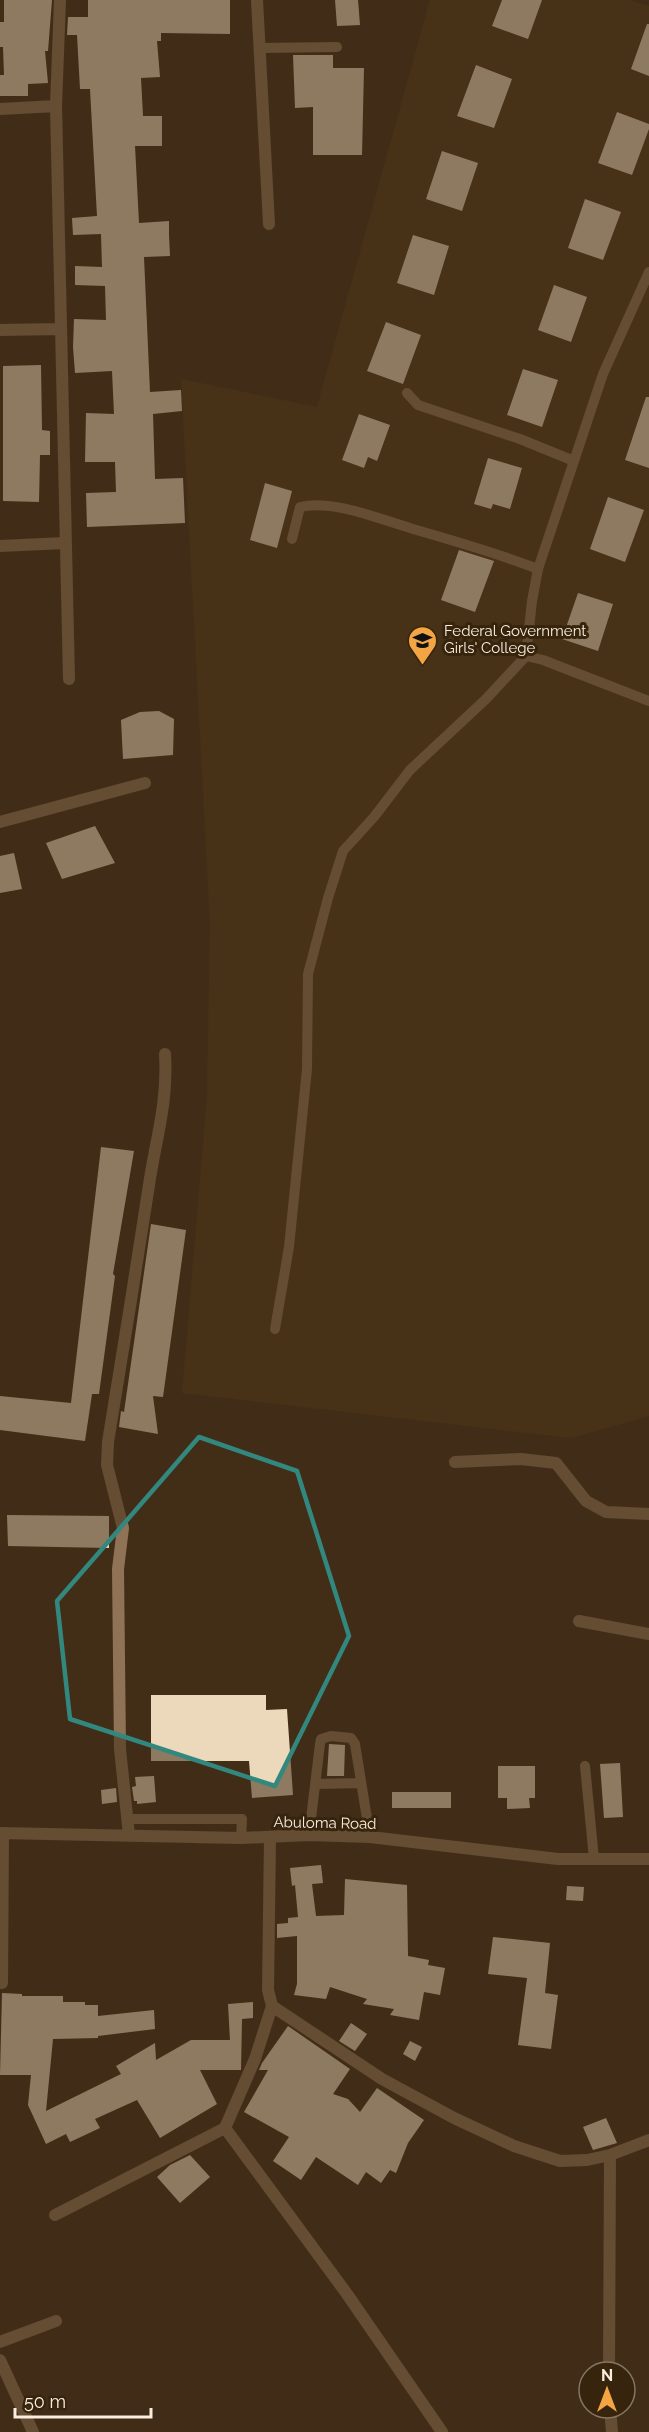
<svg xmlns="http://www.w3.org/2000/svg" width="649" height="2432" font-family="Raleway,sans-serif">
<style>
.built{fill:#4e3518}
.building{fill:#ecd8ba}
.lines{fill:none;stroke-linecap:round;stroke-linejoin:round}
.service{stroke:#907356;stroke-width:10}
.minor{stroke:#907356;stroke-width:12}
.tertiary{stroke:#907356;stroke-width:12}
.marked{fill:none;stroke:#32887f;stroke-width:4.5;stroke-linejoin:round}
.labels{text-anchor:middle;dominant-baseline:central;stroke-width:6;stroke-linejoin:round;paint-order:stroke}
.poi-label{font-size:15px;fill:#fbeee1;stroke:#37240d;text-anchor:start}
.street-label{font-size:15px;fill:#fbeee1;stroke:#37240d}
</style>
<rect width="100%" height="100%" fill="#422e17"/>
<path class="built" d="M 430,0 L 629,0 L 649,6 L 649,1416 L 571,1438 L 182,1393 L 207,1095 L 210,924 L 181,379 L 317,407 Z"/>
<path class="building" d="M 4,0 L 52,0 L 48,51 L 45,51 L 48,83 L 28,84 L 28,96 L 0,96 L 0,75 L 4,75 L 3,47 L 0,47 L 0,22 L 4,22 Z
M 88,0 L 230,0 L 230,34 L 161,33 L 161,41 L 157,41 L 160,77 L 141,78 L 143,116 L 162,116 L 162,146 L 135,146 L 139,223 L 169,221 L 169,235 L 170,256 L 144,257 L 150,392 L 181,390 L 182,411 L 153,414 L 155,479 L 183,478 L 185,523 L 87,527 L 86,493 L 116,492 L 115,462 L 85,462 L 86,413 L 114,414 L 112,371 L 75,373 L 73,347 L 74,319 L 106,320 L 105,286 L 75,285 L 75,266 L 102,267 L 101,234 L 73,235 L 72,218 L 97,216 L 90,89 L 80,89 L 77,35 L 67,35 L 68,17 L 88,17 Z
M 335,0 L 358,0 L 360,25 L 337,26 Z
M 502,0 L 542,0 L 528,39 L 492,26 Z
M 647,24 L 649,24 L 649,76 L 631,69 Z
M 293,55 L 333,55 L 333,68 L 364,68 L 362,155 L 313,155 L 313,107 L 295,108 Z
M 476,65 L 512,79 L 494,128 L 457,116 Z
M 617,112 L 649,124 L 649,129 L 632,175 L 598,163 Z
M 442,151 L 478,163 L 462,211 L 426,199 Z
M 585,199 L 621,212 L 603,260 L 568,248 Z
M 413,235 L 449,246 L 434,295 L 397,283 Z
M 554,285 L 587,297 L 571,342 L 538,330 Z
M 386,322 L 421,335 L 403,384 L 367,371 Z
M 41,365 L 42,430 L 50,431 L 50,455 L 40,455 L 39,502 L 3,501 L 3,366 Z
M 523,369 L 558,380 L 542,427 L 507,415 Z
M 646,397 L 649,397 L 649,468 L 625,460 Z
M 359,414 L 390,425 L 377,461 L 368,457 L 364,468 L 342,460 Z
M 488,458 L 522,468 L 510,509 L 493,504 L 491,509 L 474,504 Z
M 265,483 L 292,491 L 277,548 L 250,540 Z
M 608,497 L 644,510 L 625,562 L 590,549 Z
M 459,550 L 494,561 L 475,612 L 441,600 Z
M 578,593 L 613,604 L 598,651 L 562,639 Z
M 159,711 L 174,719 L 173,755 L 123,759 L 121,720 L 140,712 Z
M 95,826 L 115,863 L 62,879 L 46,843 Z
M 14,853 L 22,889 L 0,893 L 0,856 Z
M 101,1147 L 134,1151 L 113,1274 L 115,1276 L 99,1394 L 92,1394 L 85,1441 L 0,1430 L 0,1396 L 71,1403 Z
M 151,1224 L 186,1230 L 163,1397 L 153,1396 L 158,1434 L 119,1427 L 121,1411 L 124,1412 Z
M 7,1515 L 109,1516 L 109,1548 L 8,1546 Z
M 151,1695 L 266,1695 L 266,1710 L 287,1709 L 293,1795 L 252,1798 L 249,1761 L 151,1761 Z
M 329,1744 L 345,1745 L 344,1776 L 327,1776 Z
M 620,1763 L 623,1817 L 604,1818 L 600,1764 Z
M 498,1766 L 535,1766 L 535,1798 L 529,1798 L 530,1808 L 507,1809 L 507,1798 L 498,1798 Z
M 154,1776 L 156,1802 L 137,1804 L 137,1801 L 134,1801 L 132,1787 L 136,1786 L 135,1777 Z
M 116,1788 L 117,1802 L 102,1804 L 101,1790 Z
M 392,1792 L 451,1792 L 451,1808 L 392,1808 Z
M 321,1865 L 323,1883 L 312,1884 L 316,1916 L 344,1915 L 345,1879 L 407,1885 L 408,1956 L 429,1960 L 428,1965 L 445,1968 L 440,1995 L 424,1992 L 419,2020 L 390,2015 L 394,2009 L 363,2004 L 367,1999 L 330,1987 L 326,1999 L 294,1995 L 297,1984 L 297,1936 L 277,1938 L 277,1924 L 288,1923 L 288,1918 L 298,1917 L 295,1885 L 292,1886 L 290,1868 Z
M 567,1886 L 584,1887 L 583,1901 L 566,1900 Z
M 493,1937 L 550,1943 L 545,1993 L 558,1995 L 551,2049 L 518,2045 L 527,1978 L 488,1974 Z
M 2,1993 L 22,1994 L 22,1996 L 63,1996 L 63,2002 L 85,2002 L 85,2005 L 98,2005 L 98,2016 L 154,2010 L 155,2029 L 98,2036 L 98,2038 L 53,2039 L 46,2111 L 121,2074 L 116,2066 L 155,2043 L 156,2060 L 191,2040 L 230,2040 L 228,2004 L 253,2002 L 253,2018 L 242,2019 L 241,2070 L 200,2070 L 217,2104 L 160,2138 L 137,2100 L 95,2119 L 100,2128 L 70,2142 L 66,2134 L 46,2144 L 28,2105 L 31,2075 L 0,2075 Z
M 351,2023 L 367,2034 L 355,2051 L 339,2041 Z
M 288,2026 L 350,2069 L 333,2094 L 348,2099 L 360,2112 L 377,2088 L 424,2120 L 408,2143 L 396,2173 L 390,2170 L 381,2183 L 366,2172 L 358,2185 L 316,2157 L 301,2180 L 273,2161 L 289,2137 L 244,2112 L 268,2070 L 259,2070 L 262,2063 Z
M 410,2041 L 422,2047 L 415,2061 L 403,2054 Z
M 606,2118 L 617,2143 L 593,2150 L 583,2127 Z
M 190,2155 L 210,2177 L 180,2203 L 157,2177 L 170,2165 Z"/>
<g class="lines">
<path class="service" d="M 259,48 L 337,47
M 649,272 L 603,374 L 538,569 L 532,601 L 526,656 L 543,660 L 649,701
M 407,393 L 418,405 L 520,439 L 574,461
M 292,539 L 300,507 C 333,499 382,520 413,529 C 455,541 497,553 538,569
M 275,1329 L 289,1247 L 307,1069 L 308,974 L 328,898 L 343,851 L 374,817 L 410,770 L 486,699 L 526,656
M 585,1766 L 594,1859
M 315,1784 L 361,1783
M 131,1819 L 242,1819 L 241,1838
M 309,1835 L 320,1744 L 321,1739 L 331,1736 L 351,1738 L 355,1744 L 370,1837"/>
<path class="minor" d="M 60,0 L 56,106 L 69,679
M 257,0 L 269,224
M 0,109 L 56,106
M 0,330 L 60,329
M 0,546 L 65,543
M 0,822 L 145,783
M 455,1462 L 521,1459 L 556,1463 L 586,1501 L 606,1512 L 649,1514
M 579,1621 L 649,1634
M 129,1835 L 120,1749 L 118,1569 L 123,1528 L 107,1465 L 108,1442 C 122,1356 136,1271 149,1185 C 156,1137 168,1104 165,1054
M 2,1983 L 3,1833
M 272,2006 L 382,2079 L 454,2118 L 514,2146 L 560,2161 L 587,2160 L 610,2155 L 649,2140
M 225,2128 L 347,2294 L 442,2432
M 55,2215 L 225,2128 L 255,2059 L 272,2006 L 268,1990 L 270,1837
M 0,2342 L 56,2321
M 0,2360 L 33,2432
M 609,2372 L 610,2155
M 610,2408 L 612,2432"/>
<path class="tertiary" d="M 0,1833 L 241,1838 L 309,1835 L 370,1837 L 558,1859 L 649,1859"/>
</g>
<path d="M0 0H649V2432H0ZM 199,1437 L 297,1471 L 349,1636 L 275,1786 L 70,1719 L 57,1601 Z" fill="#422e17" fill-opacity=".55" fill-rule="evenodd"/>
<path class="marked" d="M 199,1437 L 297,1471 L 349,1636 L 275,1786 L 70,1719 L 57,1601 Z"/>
<defs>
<symbol id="university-pin" viewBox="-11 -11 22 30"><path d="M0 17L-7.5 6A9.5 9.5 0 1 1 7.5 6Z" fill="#f3a443" stroke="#37240d"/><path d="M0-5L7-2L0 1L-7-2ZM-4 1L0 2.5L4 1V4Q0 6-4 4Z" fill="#111"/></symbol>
</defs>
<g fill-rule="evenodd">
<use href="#university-pin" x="406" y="624" width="33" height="45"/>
</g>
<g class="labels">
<g class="poi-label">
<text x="444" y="631">Federal Government<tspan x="444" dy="17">Girls' College</tspan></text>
</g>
<g class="street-label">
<text transform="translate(325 1823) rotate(1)">Abuloma Road</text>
</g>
</g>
<g transform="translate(607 2390)"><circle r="28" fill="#37240d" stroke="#857562" stroke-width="1.5"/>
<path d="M0-4.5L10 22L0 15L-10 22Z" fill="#f3a443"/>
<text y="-9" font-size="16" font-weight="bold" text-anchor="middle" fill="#fbeee1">N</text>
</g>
<path d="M15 2408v9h136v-9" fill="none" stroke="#fbeee1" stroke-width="3"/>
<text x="24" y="2408" font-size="18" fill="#fbeee1" stroke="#37240d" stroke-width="4.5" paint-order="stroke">50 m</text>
</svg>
